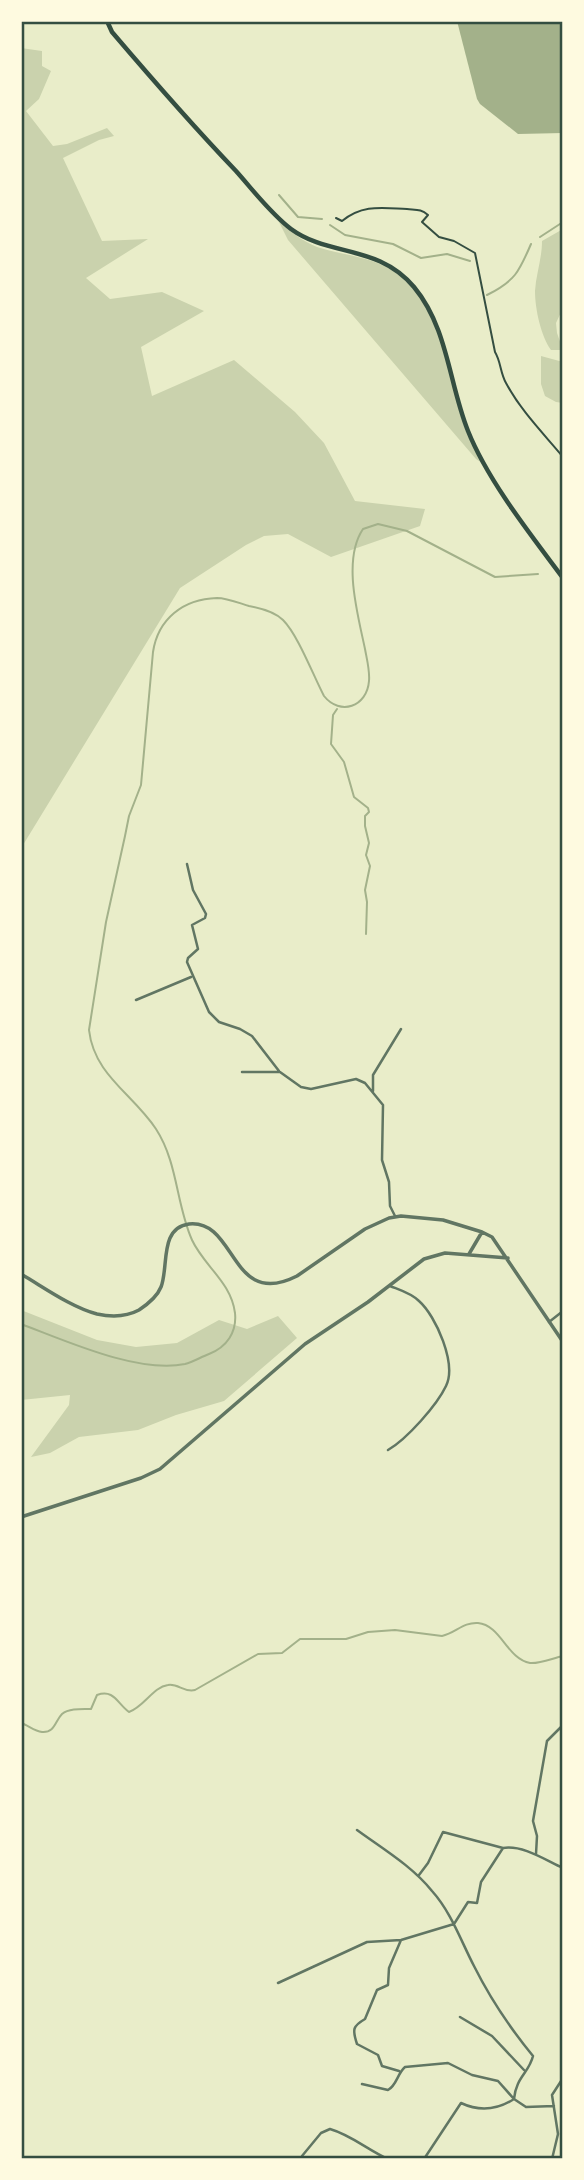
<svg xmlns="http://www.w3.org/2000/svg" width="584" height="2180" font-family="Inter,sans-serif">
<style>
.green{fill:#cad2ad}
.water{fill:#a3b18a}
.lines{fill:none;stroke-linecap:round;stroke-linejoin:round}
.stream{stroke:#a3b18a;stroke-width:2}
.path{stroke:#344e41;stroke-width:2}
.service{stroke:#617663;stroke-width:2}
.minor{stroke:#617663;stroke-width:2.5}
.tertiary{stroke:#617663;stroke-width:3.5}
.secondary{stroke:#344e41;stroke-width:4.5}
.neatline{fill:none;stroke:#344e41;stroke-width:2.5}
</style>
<rect width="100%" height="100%" fill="#e9edc9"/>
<path class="green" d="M 21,48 L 42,51 L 42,66 L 51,71 L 39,99 L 26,111 L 53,146 L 67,144 L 107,128 L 114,136 L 99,140 L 63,158 L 102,241 L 148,239 L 86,278 L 110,299 L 162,292 L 204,311 L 141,347 L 152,396 L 234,360 L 295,412 L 324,443 L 355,501 L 425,509 L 420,526 L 331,557 L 288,534 L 264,536 L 246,545 L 180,588 L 23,845 L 21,843 Z
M 278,220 C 290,231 302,241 317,247 C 345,256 373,256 398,274 C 449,311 446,385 469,438 C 473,448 480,457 485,465 L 476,459 L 288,240 Z
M 563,229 L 563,308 L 556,323 L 557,333 L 563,350 L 551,350 C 541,336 535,309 535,291 C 536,274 542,259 542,241 Z
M 541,356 L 563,362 L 563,403 L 556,402 L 545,396 L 541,384 Z
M 21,1310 L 97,1340 L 136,1347 L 177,1343 L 219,1320 L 247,1329 L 278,1316 L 297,1338 L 224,1401 L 176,1415 L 138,1430 L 79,1437 L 50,1453 L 31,1457 L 69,1405 L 70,1395 L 21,1400 Z"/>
<path class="water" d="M 457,21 L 563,21 L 563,133 L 518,134 L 480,104 L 477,99 Z"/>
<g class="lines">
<path class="stream" d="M 279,195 L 298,217 L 322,219
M 330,225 L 345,235 L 393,244 L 421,258 L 447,254 L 470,261
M 540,237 L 563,222
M 487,295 C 515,281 519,272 531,244
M 337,709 L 333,715 L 331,744 L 344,762 L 354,797 L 368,808 L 369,812 L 365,816 L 365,826 L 369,843 L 366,855 L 370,866 L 365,890 L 367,902 L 366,934
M 21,1324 C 64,1340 138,1374 185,1364 C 193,1362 201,1357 209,1354 C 227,1347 237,1332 235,1313 C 231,1282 204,1266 192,1240 C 176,1204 178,1163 156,1129 C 133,1094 94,1075 89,1030 L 106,922 L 125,836 L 129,816 L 141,785 L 153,652 C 158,619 183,599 217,598 C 227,598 239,603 249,606 C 260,608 275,612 283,620 C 298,635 313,675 324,696 C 340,716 367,707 369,681 C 370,671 367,660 365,649 C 358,615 342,560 363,529 L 378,524 L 407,531 L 495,577 L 538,574
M 21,1723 C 28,1725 34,1731 42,1732 C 55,1733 55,1721 62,1714 C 69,1708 82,1709 91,1709 L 97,1695 C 114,1689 117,1703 129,1712 C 144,1707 153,1687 168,1685 C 178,1683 184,1693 195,1690 L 258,1654 L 282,1653 L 300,1639 L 346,1639 L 368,1632 L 395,1630 L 442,1636 C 456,1633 463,1622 478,1623 C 501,1625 507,1659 530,1663 C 540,1664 553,1658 563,1656"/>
<path class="path" d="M 336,218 L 342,221 C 363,204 382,208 407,209 C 417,210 421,209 428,215 L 422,222 L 439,237 L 454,241 L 475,253 L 495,352 C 501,362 500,372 506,383 C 521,411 543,433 563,457"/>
<path class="service" d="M 563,317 L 563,338"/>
<path class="minor" d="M 21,22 L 23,21
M 187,864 L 193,890 L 206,914 L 205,918 L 192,925 L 198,949 L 188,958 L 187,962 L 209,1012 L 219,1022 L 240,1029 L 252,1036 L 279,1071
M 136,1000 L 191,977
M 242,1072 L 280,1072 L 301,1087 L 311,1089 L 356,1079 L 365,1083 L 383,1105 L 382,1160 L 389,1182 L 390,1206 L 395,1216
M 373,1091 L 373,1075 L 401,1029
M 549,1322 L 563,1311
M 388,1450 C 407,1439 437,1405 446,1386 C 457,1364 436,1316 419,1301 C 411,1293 400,1290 390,1286
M 357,1830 C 383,1849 412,1866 432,1891 C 451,1912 461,1941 474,1966 C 490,1998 510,2028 533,2056 C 529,2073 516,2077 514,2099 C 497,2110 480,2112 461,2103 L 424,2159
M 536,1854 L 537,1836 L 533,1821 L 547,1741 L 563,1725
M 419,1875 L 428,1863 L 443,1832 L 503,1848
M 278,1983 L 367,1942 L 401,1940 L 454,1924 L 468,1902 L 477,1903 L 481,1882 L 503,1848 C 524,1845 545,1860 563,1868
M 460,2017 L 492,2036 L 524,2070
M 399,2071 L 382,2066 L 378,2055 L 357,2044 C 352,2029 353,2026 365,2019 L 377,1990 L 388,1985 L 389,1968 L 401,1940
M 362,2084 L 388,2090 C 397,2085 397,2074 405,2067 L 448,2063 L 472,2075 L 498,2081 L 514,2099 L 526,2107 L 554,2106
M 302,2156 L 321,2133 L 330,2129 C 351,2135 368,2150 388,2159
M 552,2159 L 558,2134 L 552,2095 L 563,2078"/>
<path class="tertiary" d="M 469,1254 L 482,1232
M 21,1274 C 45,1288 71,1307 97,1314 C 111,1317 126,1317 139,1310 C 148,1304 157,1297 161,1287 C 169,1267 159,1228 189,1224 C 237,1219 230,1310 297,1276 L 365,1229 L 389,1218 L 401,1216 L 443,1220 L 482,1232 L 492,1237 L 563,1342
M 21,1517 L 141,1478 L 160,1469 L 305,1344 L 368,1302 L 424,1259 L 445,1253 L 508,1258"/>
<path class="secondary" d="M 107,21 L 112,32 C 152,79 193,126 236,171 C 253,190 270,213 291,229 C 329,257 378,244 414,287 C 448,328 449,384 468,431 C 488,481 531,535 563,578"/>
</g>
<rect width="584" height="2180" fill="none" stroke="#fefae0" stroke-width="46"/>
<rect x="23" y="23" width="538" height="2134" class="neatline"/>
</svg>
